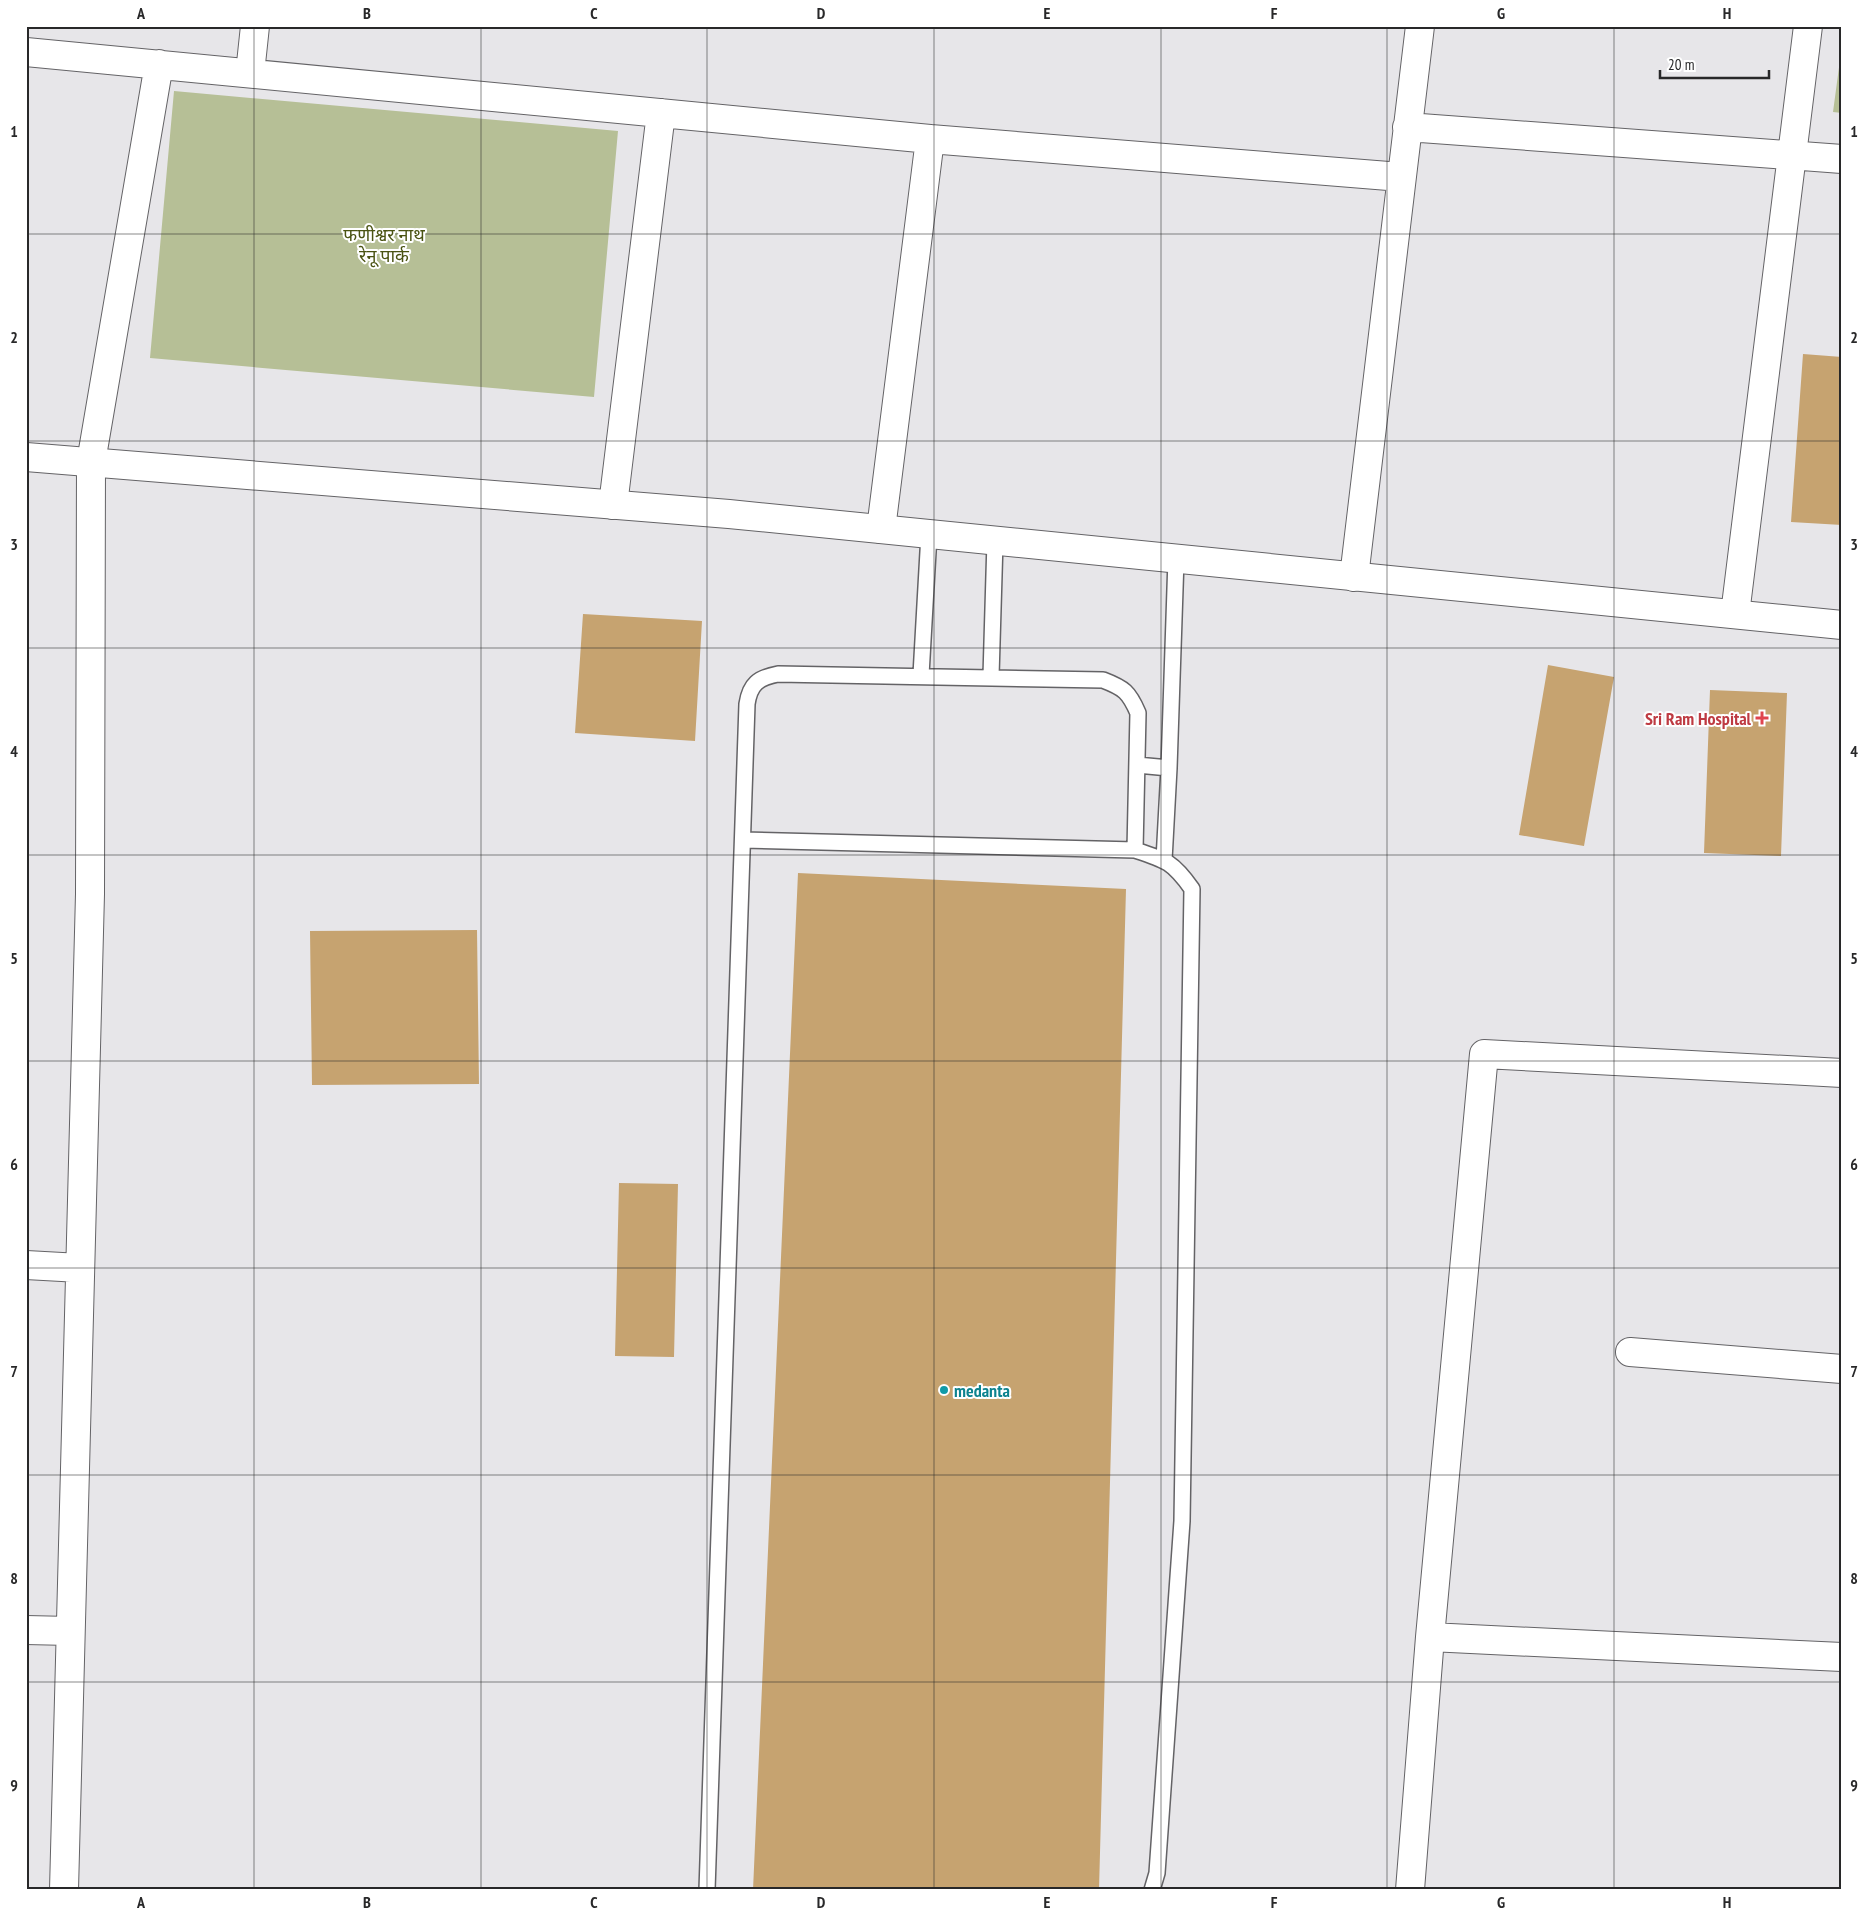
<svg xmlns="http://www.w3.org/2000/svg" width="1868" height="1916" font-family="'PT Sans Narrow','Noto Sans Devanagari',sans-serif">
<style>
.green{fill:#b6bf96}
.building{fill:#c6a370}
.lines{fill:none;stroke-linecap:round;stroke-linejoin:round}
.lane-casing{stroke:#646366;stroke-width:18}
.street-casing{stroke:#646366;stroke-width:30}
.secondary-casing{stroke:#646366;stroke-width:30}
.lane{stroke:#fff;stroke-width:15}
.street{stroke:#fff;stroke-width:28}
.secondary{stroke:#fff;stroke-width:28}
.grid{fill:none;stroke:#282829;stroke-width:1;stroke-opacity:0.55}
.health-dot{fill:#e0444e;stroke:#fff;stroke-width:2}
.culture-dot{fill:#0f9aa8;stroke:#fff;stroke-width:2}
.labels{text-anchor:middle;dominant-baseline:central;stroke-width:4;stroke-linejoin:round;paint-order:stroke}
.park-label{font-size:18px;fill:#4a5312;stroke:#fff}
.health-label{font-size:18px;font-weight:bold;fill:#be3a42;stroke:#fff;text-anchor:end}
.culture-label{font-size:18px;font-weight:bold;fill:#0d838f;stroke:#fff;text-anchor:start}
.neatline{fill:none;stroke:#282829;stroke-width:2}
.grid-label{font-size:16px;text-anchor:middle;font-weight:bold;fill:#282829}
</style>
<rect width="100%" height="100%" fill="#e7e6e9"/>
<path class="green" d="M 1842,45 L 1842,113 L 1833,112 Z
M 174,91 L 618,131 L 594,397 L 150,358 Z"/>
<path class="building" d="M 1803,354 L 1842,357 L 1842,525 L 1791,522 Z
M 583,614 L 702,621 L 695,741 L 575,733 Z
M 1548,665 L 1614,677 L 1584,846 L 1519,835 Z
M 1710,690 L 1787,693 L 1781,856 L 1704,853 Z
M 798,873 L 1126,889 L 1099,1890 L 753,1890 Z
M 477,930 L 479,1084 L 312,1085 L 310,931 Z
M 619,1183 L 678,1184 L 674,1357 L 615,1356 Z"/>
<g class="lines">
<defs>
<path id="lane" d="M 921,675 L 929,534
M 991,676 L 995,541
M 1137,765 L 1169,768 L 1164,860
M 1169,768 L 1176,559
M 743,840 L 1135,850 C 1166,860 1173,862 1192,889 L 1182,1521 L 1157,1873 L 1152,1890
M 707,1890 L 747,704 C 750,684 758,678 778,674 L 1103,680 C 1124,688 1129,692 1138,713 L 1135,850"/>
<path id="street" d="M 26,52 L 930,139 L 1401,177
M 250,73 L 255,26
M 1407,127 L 1842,159
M 613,505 L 661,113
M 881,529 L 930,139
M 1354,577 L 1420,26
M 1735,614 L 1808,26
M 26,1265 L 80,1268
M 1630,1352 L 1842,1369
M 26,1630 L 70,1631
M 1430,1637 L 1842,1657
M 64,1890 L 90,894 L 91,462 L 159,64
M 1410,1890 L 1430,1637 L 1484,1054 L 1842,1073"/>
<path id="secondary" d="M 26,457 L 729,514 L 1842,625"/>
</defs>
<use href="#lane" class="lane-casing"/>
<use href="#street" class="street-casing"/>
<use href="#secondary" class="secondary-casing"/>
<use href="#lane" class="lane"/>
<use href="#street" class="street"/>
<use href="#secondary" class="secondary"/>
</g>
<path class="grid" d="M 254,26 L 254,1890M 481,26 L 481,1890M 707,26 L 707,1890M 934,26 L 934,1890M 1161,26 L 1161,1890M 1387,26 L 1387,1890M 1614,26 L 1614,1890M 26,234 L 1842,234M 26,441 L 1842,441M 26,648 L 1842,648M 26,855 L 1842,855M 26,1061 L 1842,1061M 26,1268 L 1842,1268M 26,1475 L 1842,1475M 26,1682 L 1842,1682"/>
<path class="health-dot" d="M1759.5 710.5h5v5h5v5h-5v5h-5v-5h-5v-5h5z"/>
<circle class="culture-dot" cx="944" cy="1390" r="5"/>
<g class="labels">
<g class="park-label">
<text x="384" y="234">फणीश्वर नाथ<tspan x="384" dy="21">रेनू पार्क</tspan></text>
</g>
<g class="health-label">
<text x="1751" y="718">Sri Ram Hospital</text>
</g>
<g class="culture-label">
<text x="954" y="1390">medanta</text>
</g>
</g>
<rect width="1868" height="1916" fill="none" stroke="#ffffff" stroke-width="55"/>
<path d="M1660 70v8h109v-8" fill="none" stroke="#282829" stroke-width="2.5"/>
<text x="1668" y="70" font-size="15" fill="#282829" stroke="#ffffff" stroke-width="4" paint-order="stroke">20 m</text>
<rect x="28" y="28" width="1812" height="1860" class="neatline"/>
<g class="grid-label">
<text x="141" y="19">A</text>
<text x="367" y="19">B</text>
<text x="594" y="19">C</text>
<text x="821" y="19">D</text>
<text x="1047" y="19">E</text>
<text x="1274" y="19">F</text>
<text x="1501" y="19">G</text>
<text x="1727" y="19">H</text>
<text x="14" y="137">1</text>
<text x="1854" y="137">1</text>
<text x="14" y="343">2</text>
<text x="1854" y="343">2</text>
<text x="14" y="550">3</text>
<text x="1854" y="550">3</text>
<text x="14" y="757">4</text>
<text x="1854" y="757">4</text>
<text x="14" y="964">5</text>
<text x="1854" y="964">5</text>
<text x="14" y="1170">6</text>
<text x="1854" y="1170">6</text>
<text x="14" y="1377">7</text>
<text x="1854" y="1377">7</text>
<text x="14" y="1584">8</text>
<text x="1854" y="1584">8</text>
<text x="14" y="1791">9</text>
<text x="1854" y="1791">9</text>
<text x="141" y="1908">A</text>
<text x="367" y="1908">B</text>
<text x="594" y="1908">C</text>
<text x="821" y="1908">D</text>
<text x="1047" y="1908">E</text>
<text x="1274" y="1908">F</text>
<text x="1501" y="1908">G</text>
<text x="1727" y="1908">H</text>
</g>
</svg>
